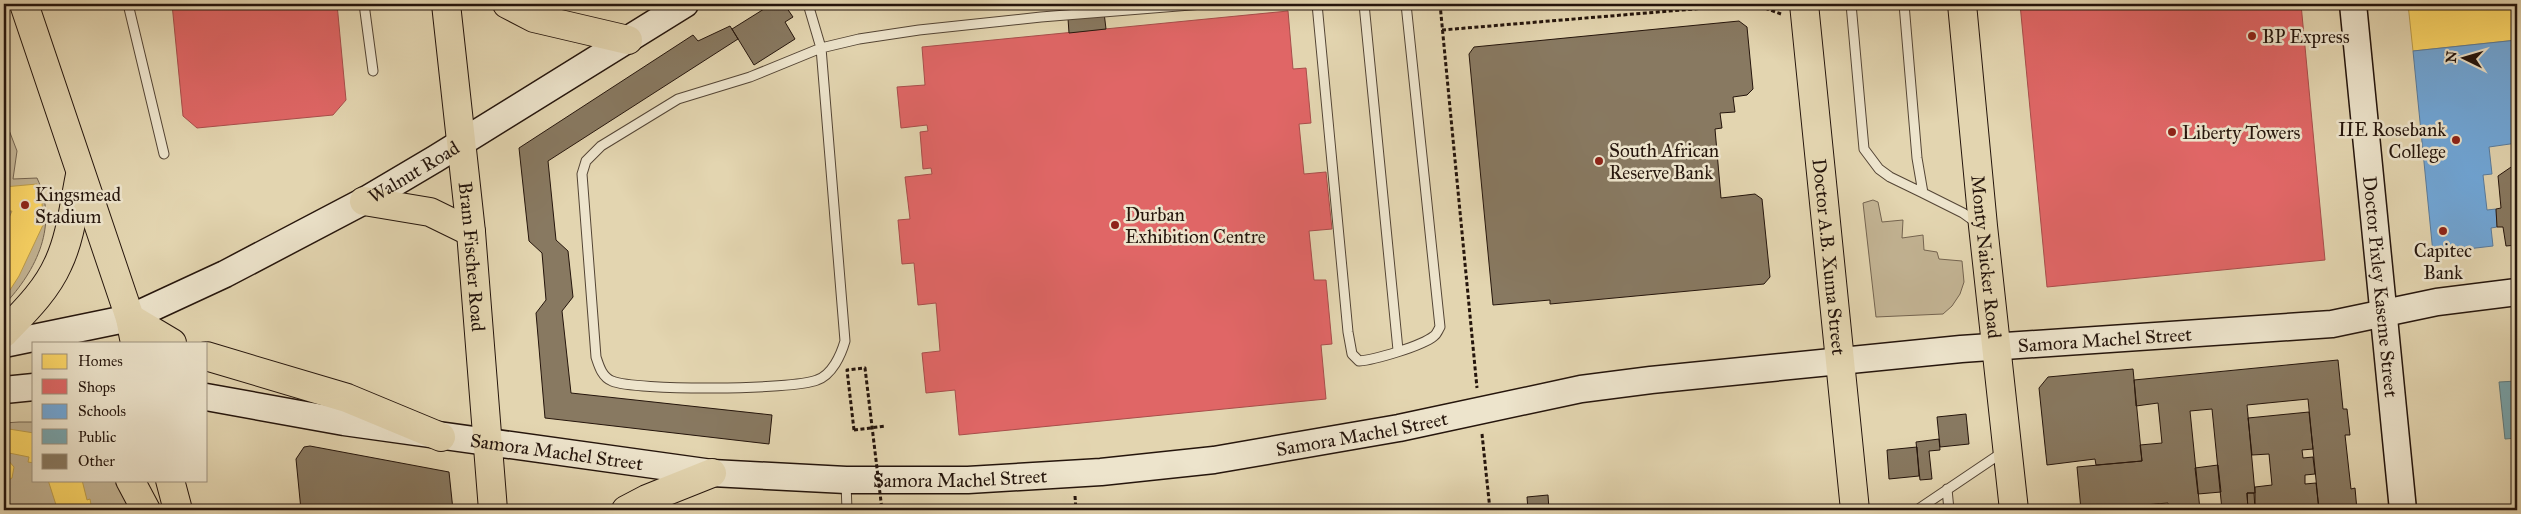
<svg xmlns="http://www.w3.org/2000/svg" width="2521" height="514" font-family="'IM FELL Great Primer',serif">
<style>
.green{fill:#c3b494;stroke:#746450}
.homes{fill:#ffd966;stroke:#be9e4b}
.shops{fill:#e06666;stroke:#a84e4b}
.schools{fill:#6fa8dc;stroke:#597c9e}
.public{fill:#76a5af;stroke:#5e7a7e}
.building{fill:#887961;stroke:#25150c}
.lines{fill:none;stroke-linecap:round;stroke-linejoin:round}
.lane-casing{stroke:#544535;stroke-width:11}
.secondary-casing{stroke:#25150c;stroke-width:29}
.primary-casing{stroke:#25150c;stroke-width:30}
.highway-casing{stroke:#25150c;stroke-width:30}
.path{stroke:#25150c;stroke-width:3;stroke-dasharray:4 2.5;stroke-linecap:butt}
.lane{stroke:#ede4cc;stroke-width:9}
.secondary{stroke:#ede4cc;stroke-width:26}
.primary{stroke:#e3d5b0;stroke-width:28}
.highway{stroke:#e3d5b0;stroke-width:28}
.path-bridge{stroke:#25150c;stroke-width:3;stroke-dasharray:4 2.5;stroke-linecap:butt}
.poi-dot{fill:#8f2418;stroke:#ede4cc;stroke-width:2}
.labels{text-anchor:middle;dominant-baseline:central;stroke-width:5;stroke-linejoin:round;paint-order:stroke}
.poi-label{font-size:19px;fill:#25150c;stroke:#ede4cc;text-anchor:start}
.street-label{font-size:19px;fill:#25150c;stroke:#ede4cc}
</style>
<rect width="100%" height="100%" fill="#e3d5b0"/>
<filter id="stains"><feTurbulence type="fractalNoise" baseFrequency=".004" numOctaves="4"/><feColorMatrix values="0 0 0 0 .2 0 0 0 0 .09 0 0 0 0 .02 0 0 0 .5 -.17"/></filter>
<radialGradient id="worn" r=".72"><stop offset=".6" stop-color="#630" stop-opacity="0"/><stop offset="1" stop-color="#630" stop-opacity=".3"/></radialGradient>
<path class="green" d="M 4,117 L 17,151 L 13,179 L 37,178 C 59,224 37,270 4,305 Z
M 1873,200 L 1878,202 L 1882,222 L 1903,220 L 1902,238 L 1923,235 L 1924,250 L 1937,252 L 1939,259 L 1962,261 L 1964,282 L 1960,294 L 1952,306 L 1943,314 L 1876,317 L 1863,203 Z
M 19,422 L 34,422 L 34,480 L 118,480 L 129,510 L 4,510 L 4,423 Z"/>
<path class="homes" d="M 2408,4 L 2517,4 L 2517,40 L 2413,51 Z
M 4,146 L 7,181 L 4,182 Z
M 37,184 L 42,202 L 43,225 L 19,276 L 10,290 L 4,291 L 4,229 L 12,211 L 6,211 L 4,187 Z
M 9,429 L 34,433 L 34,463 L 28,462 L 29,457 L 9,453 L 7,459 L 14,467 L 12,478 L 4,483 L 4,437 L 7,438 Z
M 48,480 L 82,480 L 87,500 L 90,499 L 92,510 L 55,510 L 57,508 Z"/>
<path class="shops" d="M 172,4 L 337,4 L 346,100 L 333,115 L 197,128 L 183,116 Z
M 2020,4 L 2301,4 L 2325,260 L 2047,287 Z
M 1288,11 L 1293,69 L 1306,68 L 1311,123 L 1299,124 L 1304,174 L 1326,172 L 1332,229 L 1309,231 L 1314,280 L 1326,280 L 1332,344 L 1321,345 L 1326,399 L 959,435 L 955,390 L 926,393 L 922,353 L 940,351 L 936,303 L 918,305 L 914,263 L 902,264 L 898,220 L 910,219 L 905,177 L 932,174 L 931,168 L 923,169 L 920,132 L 928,131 L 927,125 L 901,128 L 897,87 L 925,85 L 922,47 Z"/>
<path class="schools" d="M 2517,40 L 2517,143 L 2489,147 L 2492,174 L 2483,175 L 2487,210 L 2496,209 L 2497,227 L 2491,228 L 2493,246 L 2433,253 L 2413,51 Z"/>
<path class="public" d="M 2517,381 L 2517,438 L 2505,439 L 2499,382 Z"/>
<path class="building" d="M 772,4 L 775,7 L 784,4 L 793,17 L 785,22 L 795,39 L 754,65 L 732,29 Z
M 1067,4 L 1103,4 L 1106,29 L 1069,33 Z
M 1739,21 L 1747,27 L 1753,89 L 1747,95 L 1733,97 L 1735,112 L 1720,113 L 1722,128 L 1715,129 L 1721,198 L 1755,194 L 1762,199 L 1770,277 L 1764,284 L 1550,304 L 1550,300 L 1493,305 L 1469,54 L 1474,47 Z
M 730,26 L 738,39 L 548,161 L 556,240 L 568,251 L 573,297 L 562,311 L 571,393 L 772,415 L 769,444 L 545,418 L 536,313 L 546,300 L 542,253 L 529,241 L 519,148 L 693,35 L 698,41 Z
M 2517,163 L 2517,245 L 2506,246 L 2503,227 L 2497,227 L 2496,209 L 2501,208 L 2498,176 Z
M 2338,360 L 2343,409 L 2347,409 L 2350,435 L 2345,435 L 2351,489 L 2355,488 L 2357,510 L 2319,510 L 2308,399 L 2247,405 L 2255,493 L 2247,493 L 2248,510 L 2222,510 L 2212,409 L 2190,411 L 2200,510 L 2169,510 L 2168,503 L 2081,510 L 2077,467 L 2142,461 L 2140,445 L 2162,443 L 2158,403 L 2136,406 L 2134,380 Z
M 2133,369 L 2142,461 L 2096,465 L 2095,459 L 2047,465 L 2039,388 L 2048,377 Z
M 2309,412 L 2313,449 L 2302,450 L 2303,458 L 2313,457 L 2315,474 L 2305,475 L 2305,484 L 2316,483 L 2319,510 L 2255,510 L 2255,487 L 2272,485 L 2269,454 L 2252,455 L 2248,418 Z
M 1966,414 L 1969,444 L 1940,447 L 1937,417 Z
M 1939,439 L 1940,450 L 1929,451 L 1932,479 L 1920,480 L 1916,442 Z
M 310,446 L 449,472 L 453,510 L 301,510 L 296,459 L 304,447 Z
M 1917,447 L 1919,476 L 1889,479 L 1887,450 Z
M 2218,465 L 2221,492 L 2198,494 L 2195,468 Z
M 2247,493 L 2254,493 L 2255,510 L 2248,510 Z
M 1548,495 L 1549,510 L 1528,510 L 1527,497 Z
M 2159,504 L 2160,510 L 2094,510 Z"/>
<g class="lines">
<defs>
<path id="lane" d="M 128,4 L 164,154
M 364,4 L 373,71
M 808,4 L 821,48 L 845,341 C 841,355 832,375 817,380 C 793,390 635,391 612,381 C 602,377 599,366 596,357 L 582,174 L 586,161 L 601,146 L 678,99 L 750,77 L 821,48 L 859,39 L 919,30 L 1041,17 L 1203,4
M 1317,4 L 1348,332 L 1352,354 L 1359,361 C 1374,360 1422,346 1434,336 C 1437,334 1438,330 1440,327 L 1406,4
M 1364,4 L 1398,350
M 1851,4 L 1864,149 L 1879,169 L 1890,177 L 1923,193
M 1904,4 L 1917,158 L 1923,193 L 1963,213 L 1977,223
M 846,483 L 847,510
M 1947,489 L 1949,510
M 1917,510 L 2003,452"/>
<g id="secondary">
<path id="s1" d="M 2353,4 L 2403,510"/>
<path id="s2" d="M 4,344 L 130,318 L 225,274 L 364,201 L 435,159 L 685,4"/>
<path d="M 4,390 L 34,387"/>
<path id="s3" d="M 206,397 L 344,422 L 712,473 L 846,480 L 968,480 L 1101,472 L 1214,460 L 1399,428 L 1581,389 L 1651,380 L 1961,349 L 2332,324 L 2437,302 L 2517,292"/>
</g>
<g id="primary">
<path id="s4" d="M 1804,4 L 1855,510"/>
<path id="s5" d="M 1962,4 L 1983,226 L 2014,510"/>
</g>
<g id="highway">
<path d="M 24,4 L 130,318 L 135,343"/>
<path id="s6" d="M 446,4 L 471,232 L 493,510"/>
<path d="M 507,4 L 534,18 L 628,40"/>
<path d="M 364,201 L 430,212 L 471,232"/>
<path d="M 130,318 L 172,343"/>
<path d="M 4,333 C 24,312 46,291 58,264 C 71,237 74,204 80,175"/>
<path d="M 206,356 L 347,398 L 441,437"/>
<path d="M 130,480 L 146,510"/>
<path d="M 170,480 L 178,510"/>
<path d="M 626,510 L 647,499 L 712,473"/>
</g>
</defs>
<use href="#lane" class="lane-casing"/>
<use href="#secondary" class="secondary-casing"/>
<use href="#primary" class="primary-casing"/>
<use href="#highway" class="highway-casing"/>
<path class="path" d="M 1440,4 L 1477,388
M 1442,30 L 1754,4 L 1781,14
M 854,430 L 886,426
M 1482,434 L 1490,510
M 1075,496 L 1076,510"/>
<use href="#lane" class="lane"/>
<use href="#secondary" class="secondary"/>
<use href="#primary" class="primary"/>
<use href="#highway" class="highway"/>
<path class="path-bridge" d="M 854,430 L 847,370 L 865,368 L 882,510"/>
</g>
<g class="poi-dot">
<circle cx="2252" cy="36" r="5"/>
<circle cx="2172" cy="132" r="5"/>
<circle cx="2456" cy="140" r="5"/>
<circle cx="1599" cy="161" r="5"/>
<circle cx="25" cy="205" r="5"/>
<circle cx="1115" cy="225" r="5"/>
<circle cx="2443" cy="231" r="5"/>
</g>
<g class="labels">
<g class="poi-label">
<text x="2262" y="36">BP Express</text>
<text x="2446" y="129" text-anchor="end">IIE Rosebank<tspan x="2446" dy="22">College</tspan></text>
<text x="2182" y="132">Liberty Towers</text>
<text x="1609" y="150">South African<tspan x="1609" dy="22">Reserve Bank</tspan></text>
<text x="35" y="194">Kingsmead<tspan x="35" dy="22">Stadium</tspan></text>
<text x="1125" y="214">Durban<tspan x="1125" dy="22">Exhibition Centre</tspan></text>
<text x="2443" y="250" text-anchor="middle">Capitec<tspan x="2443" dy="22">Bank</tspan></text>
</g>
<g class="street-label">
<text stroke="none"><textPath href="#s2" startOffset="448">Walnut Road</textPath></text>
<text stroke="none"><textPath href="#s6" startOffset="254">Bram Fischer Road</textPath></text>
<text stroke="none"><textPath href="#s4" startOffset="254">Doctor A.B. Xuma Street</textPath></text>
<text stroke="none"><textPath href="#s5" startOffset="254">Monty Naicker Road</textPath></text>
<text stroke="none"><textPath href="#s1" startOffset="284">Doctor Pixley Kaseme Street</textPath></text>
<text stroke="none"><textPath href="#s3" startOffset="1915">Samora Machel Street</textPath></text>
<text stroke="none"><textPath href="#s3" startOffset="1165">Samora Machel Street</textPath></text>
<text stroke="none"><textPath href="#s3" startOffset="355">Samora Machel Street</textPath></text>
<text stroke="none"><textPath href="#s3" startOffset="760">Samora Machel Street</textPath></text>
</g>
</g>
<rect width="2521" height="514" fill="none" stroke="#e3d5b0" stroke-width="20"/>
<rect x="5" y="5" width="2511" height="504" fill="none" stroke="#25150c" stroke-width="2.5"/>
<rect x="10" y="10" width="2501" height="494" fill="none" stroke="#25150c"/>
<rect x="32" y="342" width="175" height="140" fill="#ede4cc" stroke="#9d917f"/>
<rect x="42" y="354" width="25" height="15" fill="#ffd966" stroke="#9d917f"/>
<text x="78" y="366" font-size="15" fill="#25150c">Homes</text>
<rect x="42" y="379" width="25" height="15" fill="#e06666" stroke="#9d917f"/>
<text x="78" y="392" font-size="15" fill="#25150c">Shops</text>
<rect x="42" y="404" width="25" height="15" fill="#6fa8dc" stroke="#9d917f"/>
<text x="78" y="416" font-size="15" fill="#25150c">Schools</text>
<rect x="42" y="429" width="25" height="15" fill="#76a5af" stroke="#9d917f"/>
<text x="78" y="442" font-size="15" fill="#25150c">Public</text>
<rect x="42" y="454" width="25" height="15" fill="#887961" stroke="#9d917f"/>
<text x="78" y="466" font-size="15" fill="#25150c">Other</text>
<g transform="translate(2464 58) rotate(275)" stroke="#ede4cc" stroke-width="4" paint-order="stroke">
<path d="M0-4L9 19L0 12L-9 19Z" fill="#25150c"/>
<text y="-8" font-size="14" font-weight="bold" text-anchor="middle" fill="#25150c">N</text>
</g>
<rect width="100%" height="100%" filter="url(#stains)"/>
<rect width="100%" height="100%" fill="url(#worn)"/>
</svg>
